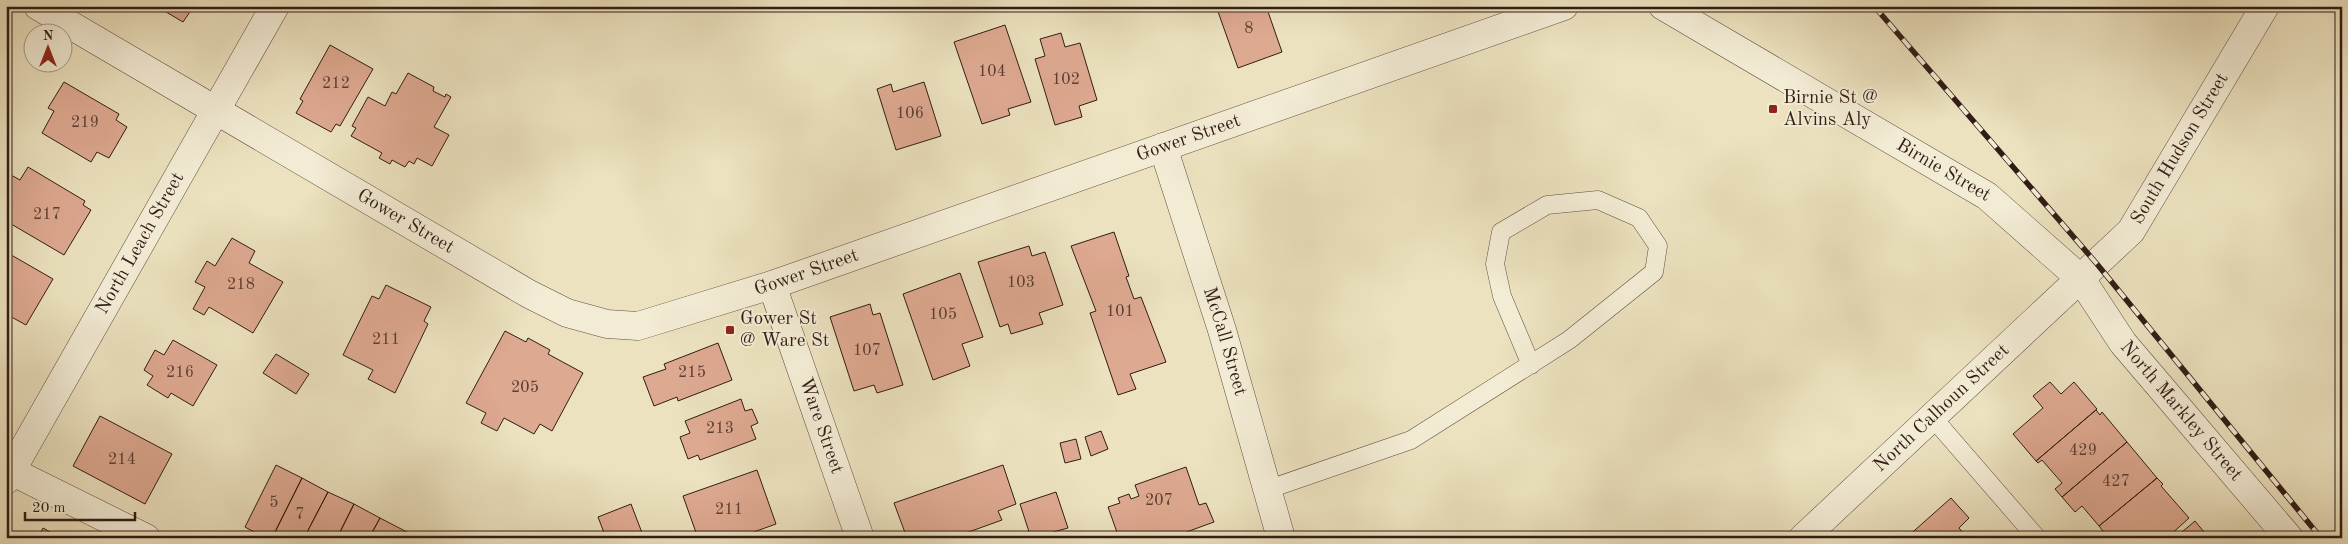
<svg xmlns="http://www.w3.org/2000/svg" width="2348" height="544" font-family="'Old Standard TT',serif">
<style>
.building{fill:#dea991;stroke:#311c15}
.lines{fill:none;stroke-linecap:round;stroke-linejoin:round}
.service-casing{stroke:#604e40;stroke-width:19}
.minor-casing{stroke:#604e40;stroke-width:29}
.tertiary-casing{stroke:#604e40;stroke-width:29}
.service{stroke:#f3ecd5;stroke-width:18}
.minor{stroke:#f3ecd5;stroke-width:28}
.tertiary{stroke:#f3ecd5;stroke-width:28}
.rail-casing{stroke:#311c15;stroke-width:5.5}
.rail{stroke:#f3ecd5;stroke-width:4;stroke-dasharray:11;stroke-linecap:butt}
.poi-dot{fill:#8f2418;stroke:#f3ecd5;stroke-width:2}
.labels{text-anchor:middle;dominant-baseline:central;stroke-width:4;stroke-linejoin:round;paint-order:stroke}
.number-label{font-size:16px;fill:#5c3f34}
.poi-label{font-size:19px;fill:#311c15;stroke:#f3ecd5;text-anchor:start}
.street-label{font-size:19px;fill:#311c15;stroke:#f3ecd5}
</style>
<rect width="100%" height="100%" fill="#ece2bf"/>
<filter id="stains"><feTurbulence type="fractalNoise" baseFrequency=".004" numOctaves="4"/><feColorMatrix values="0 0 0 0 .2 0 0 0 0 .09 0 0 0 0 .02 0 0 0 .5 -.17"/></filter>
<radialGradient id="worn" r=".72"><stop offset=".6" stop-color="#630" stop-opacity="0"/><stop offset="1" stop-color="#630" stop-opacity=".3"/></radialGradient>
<path class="building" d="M 156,6 L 194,6 L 183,22 Z
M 1216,6 L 1266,6 L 1282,52 L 1238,68 Z
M 1005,25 L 1031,102 L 1008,109 L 1010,115 L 982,124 L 954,42 Z
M 1061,33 L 1065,47 L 1080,43 L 1097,100 L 1079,106 L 1082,117 L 1055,125 L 1035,59 L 1045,56 L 1040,39 Z
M 330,45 L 373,69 L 340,126 L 336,124 L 331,132 L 296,113 L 303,101 L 300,99 Z
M 408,73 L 434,87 L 433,91 L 445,97 L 446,94 L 451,97 L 434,127 L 449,135 L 432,166 L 417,158 L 414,164 L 409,161 L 405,167 L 392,160 L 390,164 L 379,158 L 382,153 L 351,136 L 356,128 L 352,126 L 368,97 L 385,106 L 392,92 L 396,94 Z
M 64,82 L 119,114 L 116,120 L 127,127 L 109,158 L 97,152 L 91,162 L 42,133 L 54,111 L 48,108 Z
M 924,82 L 941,136 L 896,150 L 877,89 L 891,84 L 893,92 Z
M 28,167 L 85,201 L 83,205 L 91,210 L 64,255 L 6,221 L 6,183 L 11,175 L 20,180 Z
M 1114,232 L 1129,276 L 1126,277 L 1134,299 L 1141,297 L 1166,362 L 1130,374 L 1136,389 L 1118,395 L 1090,313 L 1096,311 L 1071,246 Z
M 232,238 L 255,251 L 249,263 L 283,282 L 253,333 L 209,307 L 204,315 L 193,309 L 205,287 L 195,282 L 207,261 L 215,266 Z
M 1029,246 L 1032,256 L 1045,252 L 1063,305 L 1039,313 L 1043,324 L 1011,334 L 1008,324 L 1000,327 L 978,262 Z
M 6,252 L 53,279 L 26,325 L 6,314 Z
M 960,273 L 983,337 L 962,344 L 970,366 L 933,380 L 903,294 Z
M 386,285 L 431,307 L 424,321 L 428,324 L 395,393 L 368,379 L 373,370 L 343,355 L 372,296 L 379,299 Z
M 870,304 L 873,315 L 880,313 L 903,385 L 877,393 L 874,385 L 854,391 L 830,317 Z
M 505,331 L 526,342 L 528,338 L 550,350 L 548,354 L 583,373 L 552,431 L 540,424 L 534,434 L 504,418 L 497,431 L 481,423 L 486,413 L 466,403 Z
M 173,340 L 217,365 L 193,406 L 171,393 L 168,398 L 147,385 L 153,376 L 144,370 L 155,350 L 164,355 Z
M 718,343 L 732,380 L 678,401 L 677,397 L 654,406 L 643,377 L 666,369 L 664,364 Z
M 276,354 L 309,374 L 296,394 L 263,373 Z
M 2050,382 L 2061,394 L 2074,382 L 2097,409 L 2036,461 L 2013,434 L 2043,408 L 2033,396 Z
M 741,399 L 745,411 L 752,409 L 758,423 L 751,426 L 756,439 L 700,460 L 698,455 L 688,459 L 680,437 L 690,433 L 685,421 Z
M 2096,410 L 2100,415 L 2102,412 L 2127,442 L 2062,497 L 2055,489 L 2062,483 L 2042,460 L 2038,463 L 2036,461 Z
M 100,416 L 172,454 L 145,504 L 73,466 Z
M 1101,431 L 1108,449 L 1091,456 L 1085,437 Z
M 1076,439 L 1081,459 L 1065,463 L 1060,443 Z
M 2127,442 L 2157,478 L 2099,526 L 2082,506 L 2075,512 L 2062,497 Z
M 276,465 L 302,478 L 272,538 L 265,538 L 245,527 Z
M 1003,465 L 1016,504 L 998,511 L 1002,520 L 952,538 L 907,538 L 894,503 Z
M 1186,467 L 1199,505 L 1206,503 L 1214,522 L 1170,538 L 1119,538 L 1108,507 L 1120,503 L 1118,498 L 1129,494 L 1131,499 L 1139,496 L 1135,485 Z
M 757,470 L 776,524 L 737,538 L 698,538 L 683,496 Z
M 302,478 L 328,492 L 304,538 L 272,538 Z
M 2157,478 L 2163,484 L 2161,486 L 2189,518 L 2167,538 L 2101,538 L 2105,534 L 2099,526 Z
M 328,492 L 354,504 L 337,538 L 304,538 Z
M 1056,492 L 1068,528 L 1031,538 L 1020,504 Z
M 1951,498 L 1969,518 L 1959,528 L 1967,538 L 1906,538 Z
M 354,504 L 380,518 L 369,538 L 337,538 Z
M 631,504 L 644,538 L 606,538 L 598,517 Z
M 380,518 L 405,531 L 402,538 L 369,538 Z
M 2195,521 L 2209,538 L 2175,538 Z
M 43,528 L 61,538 L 38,538 Z
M 405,531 L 419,538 L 402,538 Z"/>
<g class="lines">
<defs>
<path id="service" d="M 1933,418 L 2037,538
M 1269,489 L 1411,440 L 1569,340 L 1654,272 L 1658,246 L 1639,218 L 1598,200 L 1547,205 L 1501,232 L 1495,264 L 1502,296 L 1531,365"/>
<g id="minor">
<path id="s1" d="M 38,6 L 529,294 L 567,313 L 607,324 L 638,326 L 772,285 L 1564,6"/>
<path id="s2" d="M 1663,6 L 1987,196 L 2081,279"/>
<path id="s3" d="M 1163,147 L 1222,330 L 1281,538"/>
<path id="s4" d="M 772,285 L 860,538"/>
<path d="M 11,471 L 146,538"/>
<path id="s5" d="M 6,480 L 275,6"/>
</g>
<g id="tertiary">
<path id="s6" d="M 2081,279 L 2123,343 L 2289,538"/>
<path id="s7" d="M 1803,538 L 2131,231 L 2265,6"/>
</g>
</defs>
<use href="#service" class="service-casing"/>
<use href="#minor" class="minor-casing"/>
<use href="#tertiary" class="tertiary-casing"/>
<use href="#service" class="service"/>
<use href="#minor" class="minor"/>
<use href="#tertiary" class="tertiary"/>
<defs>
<path id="rail" d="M 1874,6 L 2097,264 L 2321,538"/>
</defs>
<use href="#rail" class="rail-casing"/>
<use href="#rail" class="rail"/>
</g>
<g class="poi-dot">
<rect x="1768" y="104" width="10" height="10" rx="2.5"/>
<rect x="725" y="325" width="10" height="10" rx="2.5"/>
</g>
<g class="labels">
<g class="number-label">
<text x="1249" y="29">8</text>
<text x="992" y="72">104</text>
<text x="1066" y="80">102</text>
<text x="336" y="84">212</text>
<text x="910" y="114">106</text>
<text x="85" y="123">219</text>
<text x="47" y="215">217</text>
<text x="1021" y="283">103</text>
<text x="241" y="285">218</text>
<text x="1120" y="312">101</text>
<text x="943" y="315">105</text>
<text x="386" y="340">211</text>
<text x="867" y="351">107</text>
<text x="180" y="373">216</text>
<text x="692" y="373">215</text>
<text x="525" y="388">205</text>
<text x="720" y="429">213</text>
<text x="2083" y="451">429</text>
<text x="122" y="460">214</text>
<text x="2116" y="482">427</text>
<text x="1159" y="501">207</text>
<text x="274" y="503">5</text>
<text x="729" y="510">211</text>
<text x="300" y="515">7</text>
</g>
<g class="poi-label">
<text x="1783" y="98">Birnie St @<tspan x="1783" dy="22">Alvins Aly</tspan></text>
<text x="740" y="319">Gower St<tspan x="740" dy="22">@ Ware St</tspan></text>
</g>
<g class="street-label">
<text stroke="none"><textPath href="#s1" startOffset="1266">Gower Street</textPath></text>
<text stroke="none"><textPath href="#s7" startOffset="545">South Hudson Street</textPath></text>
<text stroke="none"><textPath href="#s2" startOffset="325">Birnie Street</textPath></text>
<text stroke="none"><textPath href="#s1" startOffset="426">Gower Street</textPath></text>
<text stroke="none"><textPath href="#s5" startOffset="272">North Leach Street</textPath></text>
<text stroke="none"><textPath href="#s1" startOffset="861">Gower Street</textPath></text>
<text stroke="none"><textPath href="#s3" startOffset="204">McCall Street</textPath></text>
<text stroke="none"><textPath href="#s7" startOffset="190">North Calhoun Street</textPath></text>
<text stroke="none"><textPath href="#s6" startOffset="166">North Markley Street</textPath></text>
<text stroke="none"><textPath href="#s4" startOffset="149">Ware Street</textPath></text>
</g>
</g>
<rect width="2348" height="544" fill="none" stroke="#ece2bf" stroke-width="25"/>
<rect x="8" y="8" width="2333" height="529" fill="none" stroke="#311c15" stroke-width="2.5"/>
<rect x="12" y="12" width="2323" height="519" fill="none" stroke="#311c15"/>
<g transform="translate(48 48)"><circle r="24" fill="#f3ecd5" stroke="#a59988"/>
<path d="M0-4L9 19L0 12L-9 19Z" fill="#8f2418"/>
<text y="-8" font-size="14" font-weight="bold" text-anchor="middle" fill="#311c15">N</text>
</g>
<path d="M25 512v8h110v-8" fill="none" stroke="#311c15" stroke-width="2.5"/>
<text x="32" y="512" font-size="15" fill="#311c15" stroke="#f3ecd5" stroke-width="4" paint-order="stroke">20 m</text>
<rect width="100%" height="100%" filter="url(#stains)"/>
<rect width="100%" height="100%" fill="url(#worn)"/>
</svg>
